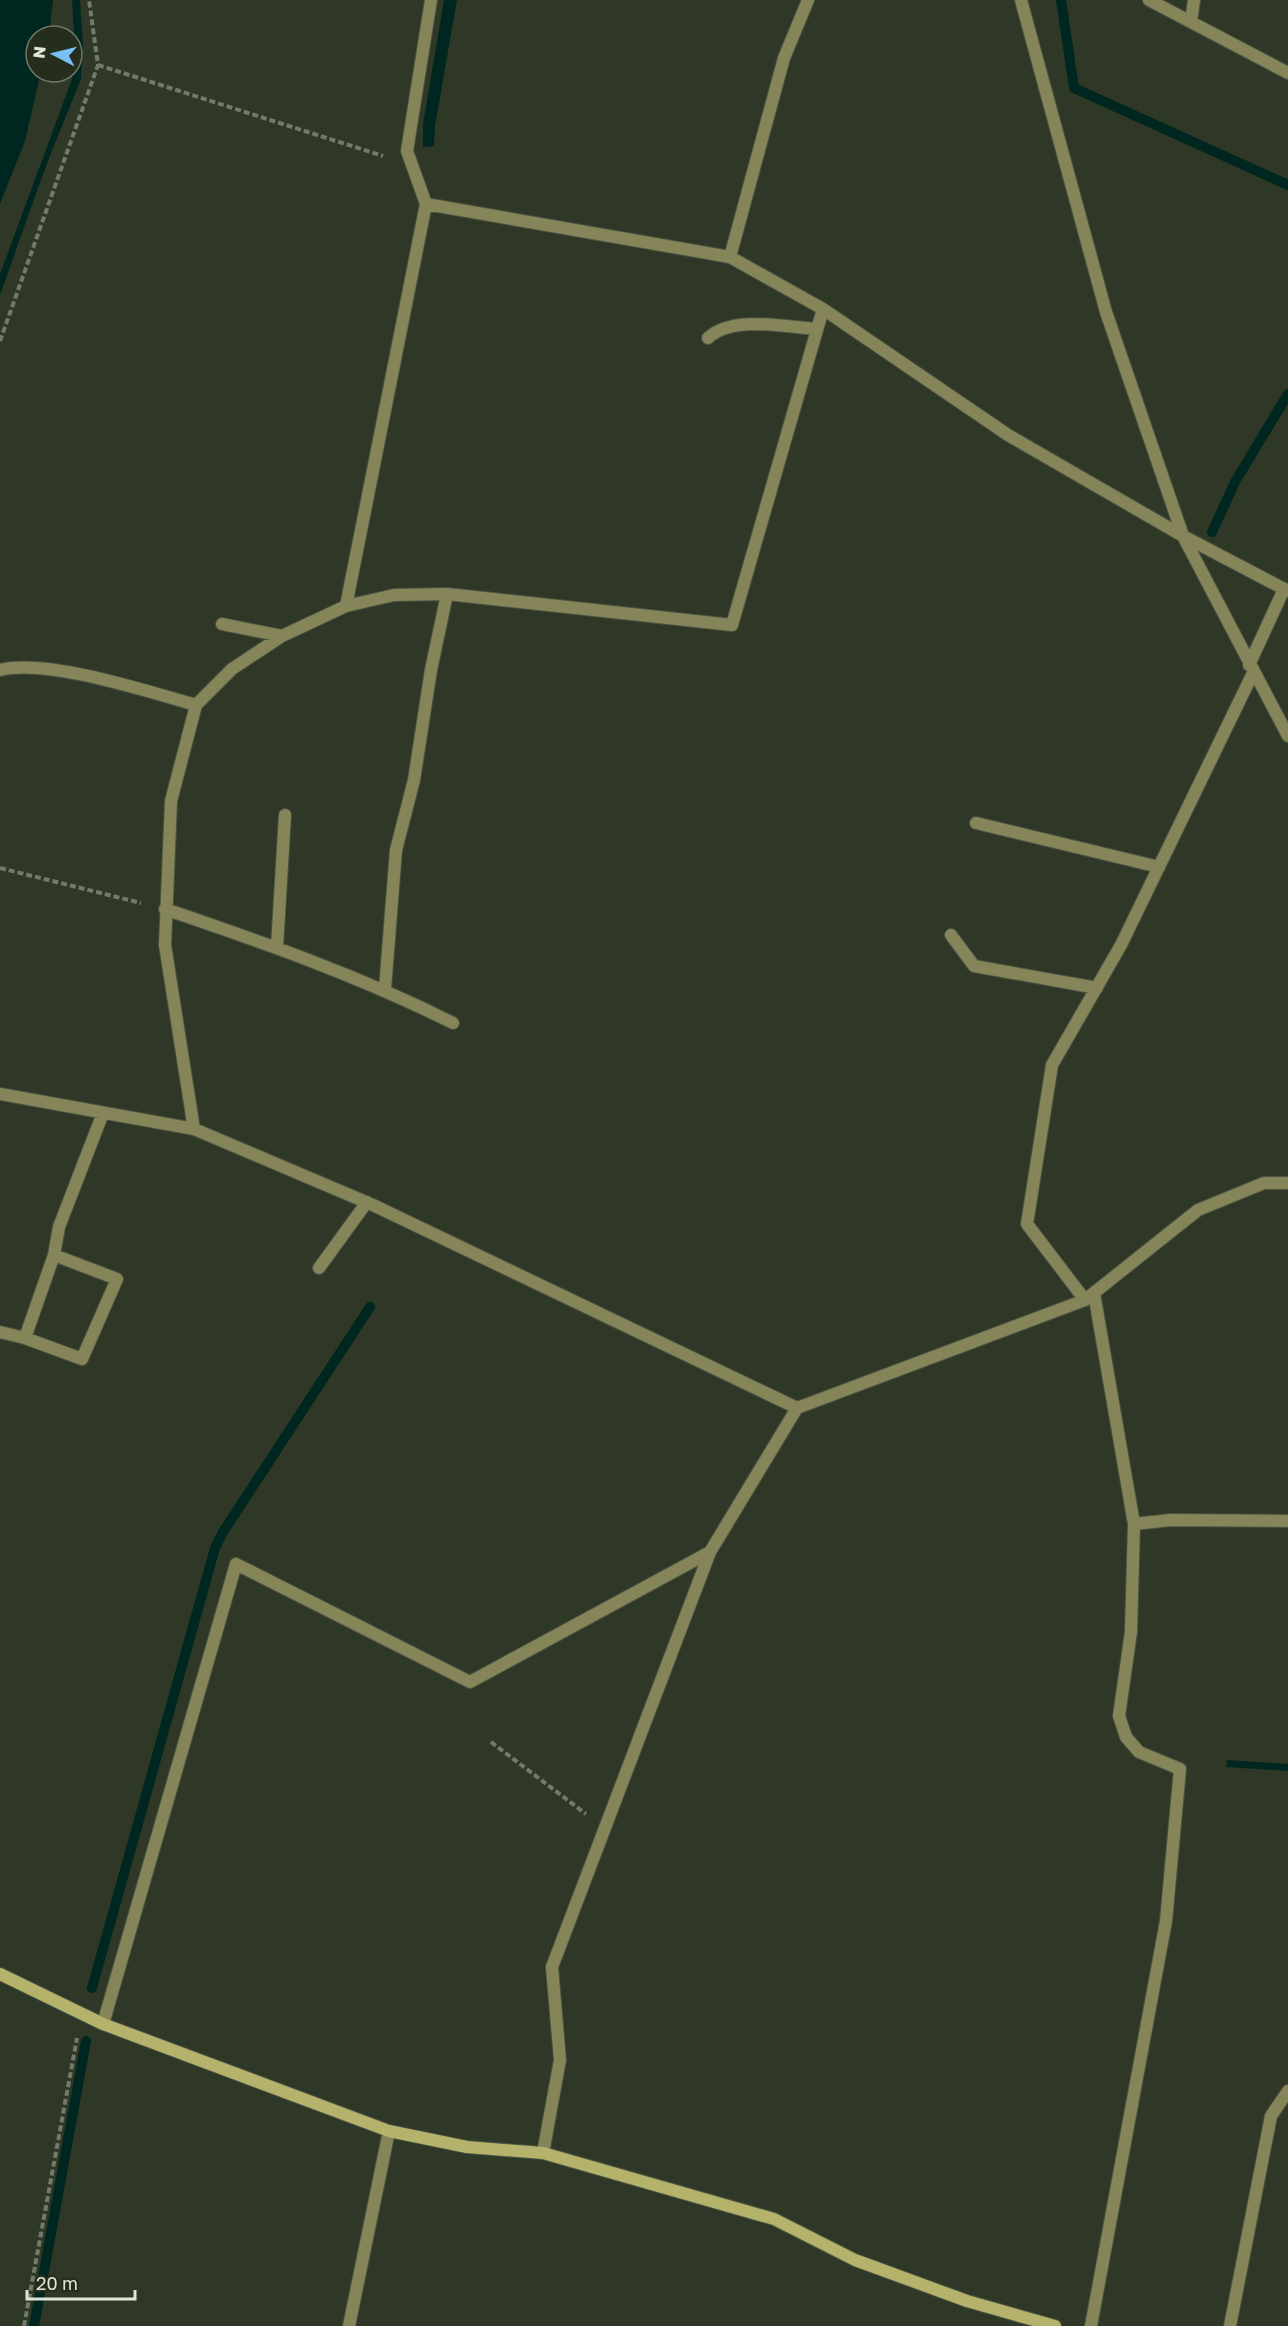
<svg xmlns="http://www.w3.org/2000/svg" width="1288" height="2326" font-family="'Golos Text',sans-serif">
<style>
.water{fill:#00271f}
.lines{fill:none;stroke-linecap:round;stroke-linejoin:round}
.stream{stroke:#00271f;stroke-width:10}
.lane-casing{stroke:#4b5443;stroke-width:14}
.street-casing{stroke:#4b5443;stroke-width:14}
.secondary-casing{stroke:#4b5443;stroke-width:14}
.path{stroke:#727a6b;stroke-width:4;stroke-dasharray:6 3;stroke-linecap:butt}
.lane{stroke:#868559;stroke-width:12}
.street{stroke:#868559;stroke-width:12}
.secondary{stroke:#b4b26b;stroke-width:12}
</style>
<rect width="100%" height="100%" fill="#2f3826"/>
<path class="water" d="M 0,0 L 53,0 L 49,36 L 36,36 L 36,72 L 41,72 L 25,141 L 0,204 Z
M 72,0 L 80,0 L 83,45 L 81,79 L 47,163 L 0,295 L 0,274 L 72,79 L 75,49 Z
M 444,0 L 457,0 L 435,126 L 434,146 L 423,147 L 423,124 Z
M 1227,1760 L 1288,1764 L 1288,1771 L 1226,1767 Z"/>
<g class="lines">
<path class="stream" d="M 1061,0 L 1074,88 L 1288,185
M 1212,532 L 1235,482 L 1288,394
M 92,1988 L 215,1548 L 223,1532 L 370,1307
M 34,2326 L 86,2041"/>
<defs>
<path id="lane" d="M 1183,536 L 1288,591
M 976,823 L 1159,867
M 0,1332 L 25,1338
M 1134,1524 L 1171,1520 L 1288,1521
M 1091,2326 L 1166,1921 L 1180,1769 L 1139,1752 L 1126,1737 L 1119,1716 L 1131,1632 L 1134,1524 L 1094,1293"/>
<path id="street" d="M 808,0 L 784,58 L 730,257 L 823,309 L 1008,435 L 1183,536
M 1021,0 L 1106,312 L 1183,536 L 1288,736
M 1149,0 L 1288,73
M 1191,22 L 1194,0
M 426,204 L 730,257
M 708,338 C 733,315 785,327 817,329
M 346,606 L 426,204 L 407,151 L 431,0
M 222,624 L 282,636
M 1249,665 L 1284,589
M 0,670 C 46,658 149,692 196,705
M 165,909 C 265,943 359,976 453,1023
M 951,935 L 974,966 L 1097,988
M 277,947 L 285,815
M 385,989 L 396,850 L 414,780 L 431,670 L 447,594
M 0,1094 L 194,1129 L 373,1205 L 797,1408
M 194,1129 L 165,945 L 171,801 L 196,705 L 232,669 L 282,636 L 346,606 L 394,595 L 447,594 L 732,625 L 823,309
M 54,1255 L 117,1279 L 82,1359 L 25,1338 L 54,1255 L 59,1227 L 103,1113
M 319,1268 L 367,1202
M 1085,1300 L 1027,1224 L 1052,1065 L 1121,945 L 1253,673
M 103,2024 L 236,1564 L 470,1682 L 710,1552
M 543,2153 L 560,2060 L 552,1967 L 710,1552 L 797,1408 L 1085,1300 L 1198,1210 L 1264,1183 L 1288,1183
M 349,2326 L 389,2131
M 1230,2326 L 1271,2116 L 1288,2091"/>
<path id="secondary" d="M 0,1974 L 103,2024 L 389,2131 L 467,2147 L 543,2153 L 774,2219 L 855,2260 L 967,2301 L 1055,2326"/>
</defs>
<use href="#lane" class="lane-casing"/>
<use href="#street" class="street-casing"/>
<use href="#secondary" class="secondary-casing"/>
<path class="path" d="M 98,65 L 383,156
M 0,341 L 98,65 L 89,0
M 0,868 L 141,903
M 491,1742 L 586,1814
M 24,2326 L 77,2038"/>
<use href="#lane" class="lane"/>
<use href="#street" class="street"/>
<use href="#secondary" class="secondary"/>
</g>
<g transform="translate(54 54) rotate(277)"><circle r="28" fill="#252e1c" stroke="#707868" stroke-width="1.5"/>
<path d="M0-4.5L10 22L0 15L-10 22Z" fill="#79bff8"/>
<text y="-9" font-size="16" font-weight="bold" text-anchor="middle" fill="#e0e6da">N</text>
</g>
<path d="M27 2290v9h108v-9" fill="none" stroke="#e0e6da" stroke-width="3"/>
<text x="36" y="2290" font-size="18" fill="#e0e6da" stroke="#252e1c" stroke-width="4.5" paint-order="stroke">20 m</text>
</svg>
